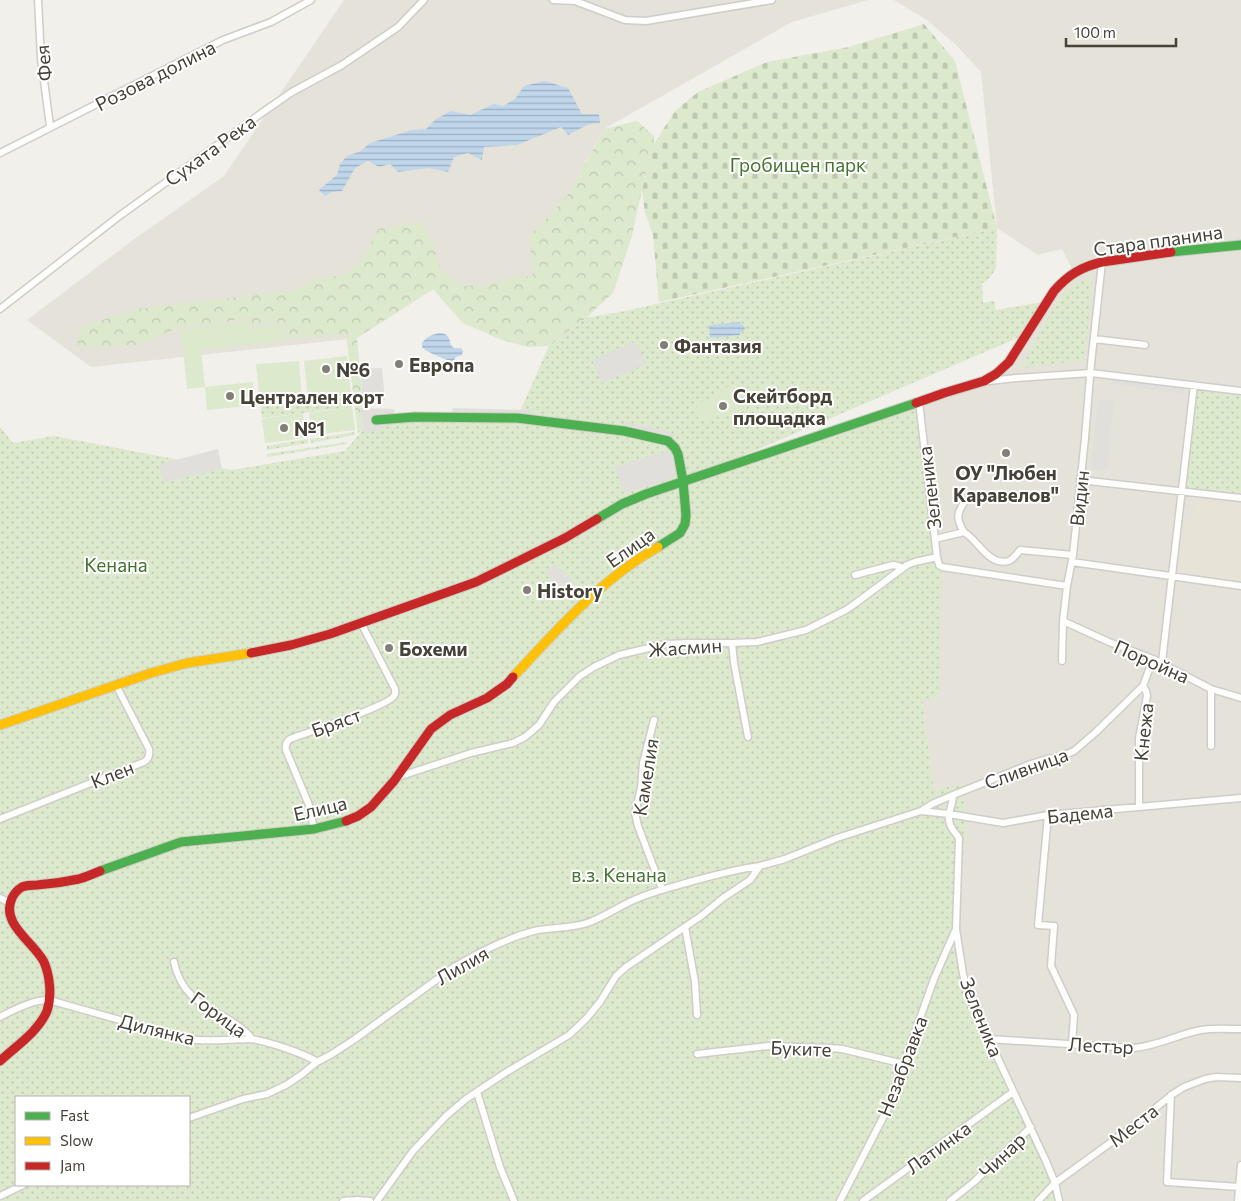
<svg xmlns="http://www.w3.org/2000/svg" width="1241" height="1201" font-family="Commissioner,sans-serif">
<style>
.residential{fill:#e5e2da}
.education{fill:#e7e3d7}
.green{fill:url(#green-dots);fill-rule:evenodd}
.forest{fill:url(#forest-crowns)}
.cemetery{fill:url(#cemetery-stones)}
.pitch{fill:#dce9cd}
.parking{fill:#e0dfdb}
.water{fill:url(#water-rules)}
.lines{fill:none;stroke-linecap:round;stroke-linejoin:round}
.street-casing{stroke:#cfcdc9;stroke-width:9}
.fast-casing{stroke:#cfcdc3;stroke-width:11}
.slow-casing{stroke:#cfcdc3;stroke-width:11}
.jam-casing{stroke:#cfcdc3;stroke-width:11}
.street{stroke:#fdfdfc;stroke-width:6}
.fast{stroke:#4caf50;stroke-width:9}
.slow{stroke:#ffc107;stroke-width:9}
.jam{stroke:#c62828;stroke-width:9}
.poi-dot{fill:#827f77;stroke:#fff;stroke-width:2}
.labels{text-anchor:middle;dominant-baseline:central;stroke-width:4;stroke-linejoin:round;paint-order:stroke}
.street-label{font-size:19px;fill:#464238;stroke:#fff}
.park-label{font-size:19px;fill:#447430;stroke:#fff}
.poi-label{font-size:19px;font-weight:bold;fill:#464238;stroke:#fff;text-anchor:start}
</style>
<defs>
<pattern id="green-dots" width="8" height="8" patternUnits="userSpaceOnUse" patternTransform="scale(1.25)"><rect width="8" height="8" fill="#dce9cd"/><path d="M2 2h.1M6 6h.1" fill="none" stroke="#bec9b1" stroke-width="1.8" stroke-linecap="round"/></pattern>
<pattern id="forest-crowns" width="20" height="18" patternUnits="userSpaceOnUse" patternTransform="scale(1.25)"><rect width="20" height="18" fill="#dce9cd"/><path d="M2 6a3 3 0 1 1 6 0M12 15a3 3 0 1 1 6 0" fill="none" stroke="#bec9b1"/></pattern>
<pattern id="cemetery-stones" width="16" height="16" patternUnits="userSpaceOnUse" patternTransform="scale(1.25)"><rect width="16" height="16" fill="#dce9cd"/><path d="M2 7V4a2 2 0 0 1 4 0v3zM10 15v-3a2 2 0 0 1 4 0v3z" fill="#bec9b1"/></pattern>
<pattern id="water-rules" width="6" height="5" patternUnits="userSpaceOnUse" patternTransform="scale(1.25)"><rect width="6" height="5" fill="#bfd6eb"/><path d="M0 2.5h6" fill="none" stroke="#9dafbf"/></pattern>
</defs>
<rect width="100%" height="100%" fill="#f1f0eb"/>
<path class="residential" d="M 344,0 L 868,0 L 792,22 L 604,129 L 567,196 L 529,237 L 562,320 L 463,323 L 433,289 L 357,338 L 91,367 L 27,320 L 133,240 L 224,176 Z
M 894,0 L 1241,0 L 1241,1201 L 1060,1201 L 969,996 L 956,929 L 967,824 L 962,785 L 934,790 L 922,700 L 939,565 L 919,402 L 998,377 L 1020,337 L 1043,302 L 1073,271 L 1062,249 L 1038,255 L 997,228 L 981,72 L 956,45 L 927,20 Z"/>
<path class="education" d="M 1196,500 L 1241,505 L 1241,581 L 1179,573 L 1186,518 L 1194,518 Z"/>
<path class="green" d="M 997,228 L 996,269 L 987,281 L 982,283 L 983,303 L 994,301 L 996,310 L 1043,302 L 1020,337 L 691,478 L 919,402 L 937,557 L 942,568 L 938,696 L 922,700 L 934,790 L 962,784 L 967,824 L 956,929 L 969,996 L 1013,1092 L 1060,1201 L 0,1201 L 0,427 L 13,443 L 54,436 L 232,470 L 345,451 L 363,430 L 376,420 L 517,418 L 549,346 L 586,318 L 625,311 ZM 16,1097 L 189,1097 L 189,1185 L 16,1185 Z
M 1092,278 L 1085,360 L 1021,368 C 1030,351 1039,333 1049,316 C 1054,306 1061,294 1070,287 C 1076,282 1084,280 1092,278 Z
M 1196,390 L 1241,396 L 1241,496 L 1185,490 Z
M 351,397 L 352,407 L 262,418 L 261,406 Z
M 355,432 L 355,435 L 311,443 L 310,439 Z
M 308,439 L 308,443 L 267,450 L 267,446 Z
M 347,442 L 347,444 L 268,457 L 267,454 Z"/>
<path class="forest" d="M 637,121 L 654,136 L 654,144 L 642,190 L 632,236 L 613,293 L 586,318 L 549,346 L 528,347 L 502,340 L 463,323 L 433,289 L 357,338 L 363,406 L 360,408 L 363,430 L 358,433 L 346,334 L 289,339 L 287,322 L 252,325 L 251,318 L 179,328 L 136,345 L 77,347 L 81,327 L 137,309 L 295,290 L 316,280 L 348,273 L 366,254 L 378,229 L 423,222 L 443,272 L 463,286 L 485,285 L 515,277 L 533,276 L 529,237 L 567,196 L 595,146 L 604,129 Z"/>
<path class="cemetery" d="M 924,24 L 955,61 L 997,228 L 659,302 L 653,235 L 645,213 L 642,190 L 654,144 L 675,111 L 698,92 L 767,62 L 849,47 Z"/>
<path class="pitch" d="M 250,320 L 252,328 L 286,324 L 288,340 L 201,350 L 205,387 L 253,382 L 255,405 L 207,410 L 205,387 L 187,389 L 181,330 Z
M 347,356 L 351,396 L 308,400 L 304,361 Z
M 299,361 L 302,400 L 260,404 L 256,364 Z
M 733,386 L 743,390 C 751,404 750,411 734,415 L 727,412 L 712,419 L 704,421 L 698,418 L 695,410 L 700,403 L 719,394 L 724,388 Z
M 352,407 L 355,430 L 312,435 L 309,413 Z
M 303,413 L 306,438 L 265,443 L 262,419 Z"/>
<path class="parking" d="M 636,341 L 646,364 L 602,383 L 592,360 Z
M 382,368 L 385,400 L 363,401 L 360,369 Z
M 1112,376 L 1185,384 L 1183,394 L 1111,384 Z
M 1098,399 L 1114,401 L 1107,470 L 1091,469 Z
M 360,408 L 394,409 L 396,423 L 376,431 L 364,434 Z
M 453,408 L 532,410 L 537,416 L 452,414 Z
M 625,422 L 667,431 L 674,435 L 675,443 L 624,431 Z
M 218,449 L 222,469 L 163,482 L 160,464 Z
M 670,450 L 678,476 L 624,493 L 615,467 Z
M 555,563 L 575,584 L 565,593 L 545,573 Z"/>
<path class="water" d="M 545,81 L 568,88 L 582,114 L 599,114 L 600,123 L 589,124 L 568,135 L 561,127 L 517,145 L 484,147 L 482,160 L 468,153 L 454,157 L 448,172 L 429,168 L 398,172 L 390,164 L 379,167 L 368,161 L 355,168 L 342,191 L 332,192 L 325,196 L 319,190 L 337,175 L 340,164 L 347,156 L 361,151 L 370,143 L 412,130 L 426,129 L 436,119 L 451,111 L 470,115 L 494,104 L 503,106 L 515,99 L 524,86 Z
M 740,322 L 741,325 L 743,325 L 745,328 L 744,331 L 740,332 L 740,335 L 710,338 L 709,325 Z
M 440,333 C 456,334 444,351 461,348 L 463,351 L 462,355 L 456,357 L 453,362 C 448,360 425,352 422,347 C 422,346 422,345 422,343 C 426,337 432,334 440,333 Z"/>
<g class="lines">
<defs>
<path id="street" d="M 38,0 L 41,58 L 50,126
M 553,0 L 575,1 L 625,20 L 646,21 L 772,0
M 0,153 L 223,40 L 271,22 L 311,0
M 0,309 L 118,217 L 263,112 L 292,92 L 342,65 L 398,27 L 424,0
M 1094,339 L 1145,345
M 989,381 L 1016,378 L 1091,373 L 1241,391
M 919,402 L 937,557 L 939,565 L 942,567 L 1067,586
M 1080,480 L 1241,498
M 964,532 C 956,519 956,513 966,500
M 935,539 L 964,532 C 978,540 989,567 1009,561 C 1013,559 1017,554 1020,550 L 1073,555
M 1072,562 L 1241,586
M 855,575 L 893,565 L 898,566 L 903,568
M 1063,621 L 1109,642 L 1153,659 L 1211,689 L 1241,698
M 732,643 L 734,663 L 748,737
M 1062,661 L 1063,621 L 1067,586 L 1073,555 L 1085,438 L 1091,364 L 1102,262
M 1162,662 L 1194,385
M 654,720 L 643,763 L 641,788 L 635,813 L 638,826 L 662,889
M 1211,746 L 1211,689
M 397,778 L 401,776 L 471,753 L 513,743 L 525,737 L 539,725 L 554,702 L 580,676 L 594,667 L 619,655 L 666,644 L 688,643 L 732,643 L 757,642 L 806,630 L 846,610 L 856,603 L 907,565 L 915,562 L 937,557
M 953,795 C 953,805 946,815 950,824 C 951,829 956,833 959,838 L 956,929 L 963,974 L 969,996 L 979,1018 L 1045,1159 L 1055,1183 L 1059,1201
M 1139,807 L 1139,738 L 1147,696 L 1146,691 L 1143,686
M 921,811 L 949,814 L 1003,823 L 1048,815 L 1241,798
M 1048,815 L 1038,925 L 1054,926 L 1051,966 L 1074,1015 L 1072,1044
M 0,819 L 144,762 C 149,759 150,755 149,749 L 116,685
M 314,829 L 309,805 L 286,750 C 285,745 286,742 290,739 C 306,733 388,706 394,696 C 396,694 395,692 395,689 L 361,623
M 0,898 L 6,901 L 10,901
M 685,927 L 695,982 L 697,1015
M 174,962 C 181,995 201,1004 228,1019 C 237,1025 246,1030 252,1039
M 0,1017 C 13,1010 34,999 49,1000 L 187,1039 C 208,1042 229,1039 250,1039 C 264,1040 306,1054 317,1062
M 988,1039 L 1132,1048 C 1156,1047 1178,1034 1201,1030 C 1214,1028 1228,1029 1241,1029
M 697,1054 L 768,1046 L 831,1048 L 842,1049 L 904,1064
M 477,1092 L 500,1167 L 514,1201
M 1171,1095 L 1167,1182 L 1239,1187
M 189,1118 L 243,1099 L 267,1094 L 286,1085 L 301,1075 L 317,1062 L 332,1054 L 355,1039 L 454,967 C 478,953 506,938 534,931 C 552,927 572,929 590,922 C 608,915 624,903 641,897 C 658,890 676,886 693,881 C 715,875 737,869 760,866
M 0,1196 L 23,1185
M 343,1201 L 357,1200 L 370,1201
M 377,1201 L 413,1151 L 446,1116 L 466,1099 L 505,1073 L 569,1035 L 586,1019 L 600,1002 L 616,976 L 626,967 L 701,916 L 723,898 L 750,880 L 760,866 L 785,859 L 837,838 L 921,811 L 932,804 L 953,795 L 1031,764 L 1047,759 L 1060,757 L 1074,751 L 1096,732 L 1143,686 L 1153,659
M 840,1201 L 888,1108 L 934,979 L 955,931
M 863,1201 L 1013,1092
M 950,1201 L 974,1182 L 1031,1127
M 1038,1201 L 1055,1183 L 1128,1130 L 1173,1094 L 1184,1087 L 1205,1079 L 1216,1077 L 1241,1078
M 1238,1201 L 1241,1165"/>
<path id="fast" d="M 1171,252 L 1241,245
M 376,420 L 415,417 L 517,418 L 624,431 L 668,441 L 675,448 L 678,454 L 683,481 L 686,515 L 685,524 L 680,533 L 658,547
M 597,519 L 622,504 L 646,494 L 916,403
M 100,871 L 181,842 L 314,829 L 346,821"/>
<path id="slow" d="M 513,677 C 557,630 601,579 658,547
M 0,725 L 151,673 L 187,663 L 251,653"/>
<path id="jam" d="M 916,403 L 944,393 L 984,381 L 996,374 L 1009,362 L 1054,291 C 1068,275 1081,267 1102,262 L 1171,252
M 251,653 L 291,645 L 330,634 L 476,582 L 565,538 L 597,519
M 346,821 L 358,816 L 371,807 L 394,781 L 431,729 L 450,715 L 487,698 L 507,684 L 513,677
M 0,1061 C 16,1046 38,1032 47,1011 C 52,996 50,976 44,962 C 34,942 0,924 12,898 C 14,894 17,890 22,887 C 27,885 31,885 37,885 C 50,884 65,882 79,879 C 86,877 93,874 100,871"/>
</defs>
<use href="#street" class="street-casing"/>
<use href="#fast" class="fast-casing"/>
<use href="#slow" class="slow-casing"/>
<use href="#jam" class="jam-casing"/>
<use href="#street" class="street"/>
<use href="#fast" class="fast"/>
<use href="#slow" class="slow"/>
<use href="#jam" class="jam"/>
</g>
<g class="poi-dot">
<circle cx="664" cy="345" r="5"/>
<circle cx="399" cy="364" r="5"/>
<circle cx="326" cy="369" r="5"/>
<circle cx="230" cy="396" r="5"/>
<circle cx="723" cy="406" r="5"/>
<circle cx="284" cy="428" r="5"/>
<circle cx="1006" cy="453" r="5"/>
<circle cx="527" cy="590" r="5"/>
<circle cx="389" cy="648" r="5"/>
</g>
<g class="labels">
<g class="street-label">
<text transform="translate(43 63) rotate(-95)">Фея</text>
<text transform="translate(155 75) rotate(-27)">Розова долина</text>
<text transform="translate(210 150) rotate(-36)">Сухата Река</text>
<text transform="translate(1158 240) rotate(-8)">Стара планина</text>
<text transform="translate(929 488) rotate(-97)">Зеленика</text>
<text transform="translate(1079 498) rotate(-84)">Видин</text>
<text transform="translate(630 547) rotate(-35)">Елица</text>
<text transform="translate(685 647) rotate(-4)">Жасмин</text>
<text transform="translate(1152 661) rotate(24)">Поройна</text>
<text transform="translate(336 722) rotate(-20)">Бряст</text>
<text transform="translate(1143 732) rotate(-84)">Кнежа</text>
<text transform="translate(1026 768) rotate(-20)">Сливница</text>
<text transform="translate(112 774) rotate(-22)">Клен</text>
<text transform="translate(645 777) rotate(-81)">Камелия</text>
<text transform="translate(320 808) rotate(-13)">Елица</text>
<text transform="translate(1080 813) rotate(-6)">Бадема</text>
<text transform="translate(462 965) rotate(-30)">Лилия</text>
<text transform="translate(219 1014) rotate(36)">Горица</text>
<text transform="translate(982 1017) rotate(68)">Зеленика</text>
<text transform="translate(157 1029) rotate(14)">Дилянка</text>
<text transform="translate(1101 1045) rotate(3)">Лестър</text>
<text transform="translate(801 1048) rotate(2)">Буките</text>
<text transform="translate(902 1066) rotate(-69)">Незабравка</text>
<text transform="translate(1133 1125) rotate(-38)">Места</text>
<text transform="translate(938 1147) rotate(-36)">Латинка</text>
<text transform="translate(1002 1155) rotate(-44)">Чинар</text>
</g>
<g class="park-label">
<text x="798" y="164">Гробищен парк</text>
<text x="116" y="564">Кенана</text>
<text x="619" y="874">в.з. Кенана</text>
</g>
<g class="poi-label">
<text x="674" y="345">Фантазия</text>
<text x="409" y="364">Европа</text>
<text x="336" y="369">№6</text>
<text x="733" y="395">Скейтборд<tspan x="733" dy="22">площадка</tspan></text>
<text x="240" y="396">Централен корт</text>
<text x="294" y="428">№1</text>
<text x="1006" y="472" text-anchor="middle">ОУ "Любен<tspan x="1006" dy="22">Каравелов"</tspan></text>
<text x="537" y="590">History</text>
<text x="399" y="648">Бохеми</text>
</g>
</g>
<rect x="15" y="1096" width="175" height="90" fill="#ffffff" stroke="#b5b3af"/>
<rect x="25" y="1112" width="25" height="8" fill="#4caf50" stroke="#b5b3af"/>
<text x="60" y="1121" font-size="15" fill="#464238">Fast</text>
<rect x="25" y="1137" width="25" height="8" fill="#ffc107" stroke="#b5b3af"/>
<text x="60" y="1146" font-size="15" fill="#464238">Slow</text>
<rect x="25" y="1162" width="25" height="8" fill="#c62828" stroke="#b5b3af"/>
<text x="60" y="1171" font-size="15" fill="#464238">Jam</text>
<path d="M1066 38v8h110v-8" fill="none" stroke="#464238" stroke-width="2.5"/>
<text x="1074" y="38" font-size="15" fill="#464238" stroke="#ffffff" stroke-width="4" paint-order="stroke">100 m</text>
</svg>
